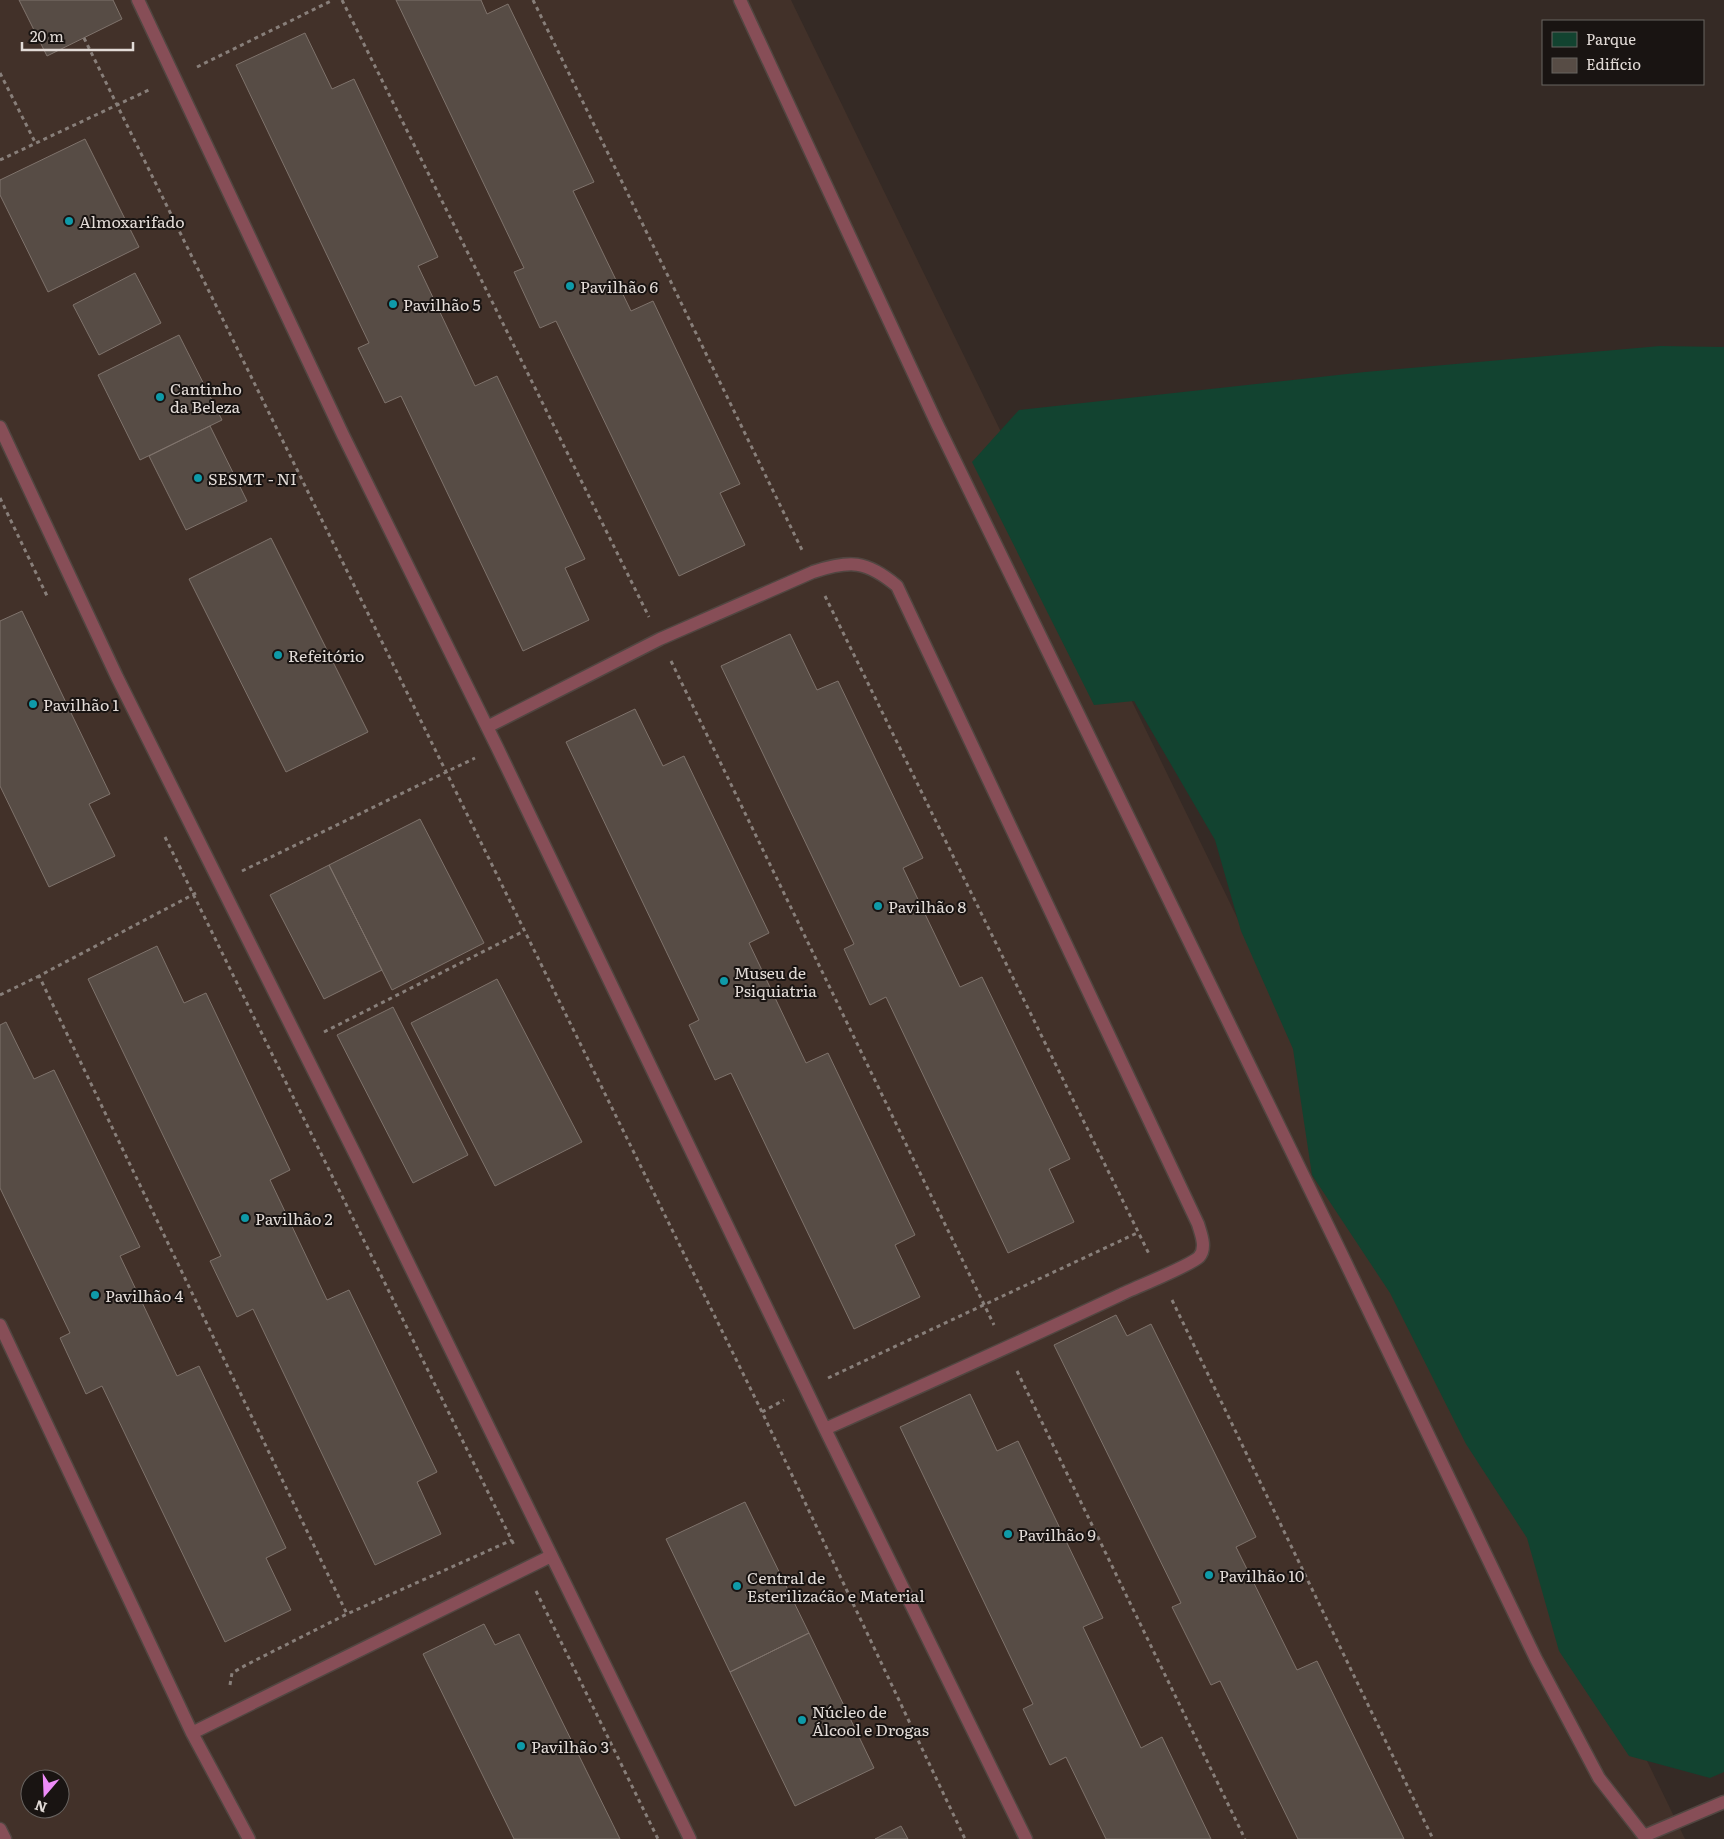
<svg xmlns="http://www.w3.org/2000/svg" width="1724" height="1839" font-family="Literata,serif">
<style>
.built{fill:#423129;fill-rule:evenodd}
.green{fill:#124330}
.building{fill:#574c45;stroke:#7f736c}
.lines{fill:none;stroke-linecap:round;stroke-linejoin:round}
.service-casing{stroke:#514641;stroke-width:15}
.path{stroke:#887f7a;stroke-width:3;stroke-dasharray:4 4;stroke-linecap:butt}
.service{stroke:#874e57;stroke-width:12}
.culture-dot{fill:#0f9aa8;stroke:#191412;stroke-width:2}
.labels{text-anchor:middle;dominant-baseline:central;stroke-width:4;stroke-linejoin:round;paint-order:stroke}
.poi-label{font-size:16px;fill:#e2dbd7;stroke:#191412;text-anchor:start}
</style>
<rect width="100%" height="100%" fill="#352a25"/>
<path class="built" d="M 0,0 L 791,0 L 1685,1839 L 0,1839 ZM 30,1779 L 60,1779 L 60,1809 L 30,1809 Z"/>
<path class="green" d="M 1660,346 L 1724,347 L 1724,1772 L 1710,1778 L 1629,1756 L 1559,1651 L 1527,1538 L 1466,1444 L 1390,1293 L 1312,1175 L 1293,1049 L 1241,931 L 1215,840 L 1134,701 L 1094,705 L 972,462 L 1019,410 L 1365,372 Z"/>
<path class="building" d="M 19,0 L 113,0 L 122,19 L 47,56 Z
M 396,0 L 481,0 L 487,14 L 508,4 L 594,182 L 573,191 L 631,311 L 653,301 L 740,484 L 720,493 L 745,545 L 679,576 L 556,321 L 540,328 L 514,272 L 524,268 Z
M 305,33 L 332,89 L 354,79 L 438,257 L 418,266 L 475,386 L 497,376 L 585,559 L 565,568 L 589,620 L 523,651 L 401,396 L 385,403 L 358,348 L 369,343 L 236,65 Z
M 85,139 L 139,247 L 48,292 L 0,195 L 0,180 Z
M 135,273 L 161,323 L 99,355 L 73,305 Z
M 179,335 L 222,420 L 140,460 L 98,375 Z
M 210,426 L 247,501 L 186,530 L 149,456 Z
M 271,538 L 368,732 L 286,772 L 189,579 Z
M 22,611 L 110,794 L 89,804 L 115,856 L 49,887 L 0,786 L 0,621 Z
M 790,634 L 817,690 L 838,681 L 923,858 L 903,868 L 960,987 L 982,977 L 1070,1159 L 1049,1169 L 1074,1222 L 1008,1253 L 886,997 L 870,1005 L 844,949 L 854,944 L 721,666 Z
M 635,709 L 663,766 L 684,756 L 769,933 L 749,943 L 806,1063 L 828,1053 L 915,1235 L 895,1245 L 920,1297 L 854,1329 L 731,1073 L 715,1080 L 689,1025 L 699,1020 L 566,742 Z
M 420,819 L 484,943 L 392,990 L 329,865 Z
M 329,865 L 382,970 L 324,999 L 270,895 Z
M 157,946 L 184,1003 L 206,993 L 290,1170 L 270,1180 L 327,1300 L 349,1290 L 437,1472 L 417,1482 L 441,1534 L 375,1565 L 253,1309 L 237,1317 L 210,1261 L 221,1256 L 88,979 Z
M 497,979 L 582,1142 L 495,1186 L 411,1023 Z
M 393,1007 L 468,1155 L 413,1183 L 337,1035 Z
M 6,1022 L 34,1079 L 54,1070 L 140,1247 L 120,1256 L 177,1376 L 199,1366 L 286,1548 L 266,1558 L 291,1610 L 225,1642 L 102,1386 L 86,1394 L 60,1338 L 70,1333 L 0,1188 L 0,1025 Z
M 1116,1315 L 1127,1336 L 1151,1324 L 1256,1537 L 1236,1547 L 1297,1670 L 1317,1661 L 1404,1839 L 1298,1839 L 1220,1681 L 1211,1685 L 1172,1607 L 1181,1603 L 1054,1345 Z
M 970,1394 L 997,1451 L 1018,1441 L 1103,1618 L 1083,1627 L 1141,1748 L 1162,1737 L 1211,1839 L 1106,1839 L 1066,1757 L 1050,1765 L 1023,1709 L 1033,1704 L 900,1427 Z
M 745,1502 L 809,1633 L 730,1672 L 666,1539 Z
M 484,1624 L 495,1645 L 519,1634 L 620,1839 L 514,1839 L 423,1654 Z
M 809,1633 L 874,1768 L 795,1806 L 730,1672 Z
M 901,1826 L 908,1839 L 875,1839 Z"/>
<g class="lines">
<defs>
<path id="service" d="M 138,0 L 343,435 L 497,747 L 825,1429 L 1026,1839
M 740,0 L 937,424 L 1341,1253 L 1536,1659 L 1599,1778 L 1644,1836 L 1724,1802
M 0,427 L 117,677 L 357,1158 L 690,1839
M 487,727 L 660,639 L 813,572 C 850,560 866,560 897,586 L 1198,1224 C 1201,1234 1207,1248 1199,1257 C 1190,1266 1134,1288 1120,1295 C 1022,1341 924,1385 825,1429
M 0,1325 L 192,1733 L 249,1839
M 192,1733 L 551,1556
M 0,1829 L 5,1839"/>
</defs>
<use href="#service" class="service-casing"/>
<path class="path" d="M 342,0 L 649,617
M 533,0 L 802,550
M 84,38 L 762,1412 L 965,1839
M 197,67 L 333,0
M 0,73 L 36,144
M 0,160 L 151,89
M 0,498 L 48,598
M 825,596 L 1149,1254
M 671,661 L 994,1325
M 165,837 L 515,1547
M 242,871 L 475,758
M 196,893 L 39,976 L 347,1614
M 0,995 L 39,976
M 324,1032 L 524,931
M 1172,1300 L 1433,1839
M 1017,1371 L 1245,1839
M 828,1378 L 1137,1233
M 762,1412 L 784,1400
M 536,1591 L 658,1839
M 230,1685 L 232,1673 L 246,1665 L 347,1614 L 512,1540"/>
<use href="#service" class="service"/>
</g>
<g class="culture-dot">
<circle cx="69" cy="221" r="5"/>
<circle cx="570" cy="286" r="5"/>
<circle cx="393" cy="304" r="5"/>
<circle cx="160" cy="397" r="5"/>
<circle cx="198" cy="478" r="5"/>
<circle cx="278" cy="655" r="5"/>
<circle cx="33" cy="704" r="5"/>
<circle cx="878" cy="906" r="5"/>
<circle cx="724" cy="981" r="5"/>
<circle cx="245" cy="1218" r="5"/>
<circle cx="95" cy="1295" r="5"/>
<circle cx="1008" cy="1534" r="5"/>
<circle cx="1209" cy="1575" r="5"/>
<circle cx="737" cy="1586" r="5"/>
<circle cx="802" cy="1720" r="5"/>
<circle cx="521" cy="1746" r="5"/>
</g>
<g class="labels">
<g class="poi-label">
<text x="79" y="221">Almoxarifado</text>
<text x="580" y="286">Pavilhão 6</text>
<text x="403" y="304">Pavilhão 5</text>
<text x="170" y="388">Cantinho<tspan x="170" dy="18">da Beleza</tspan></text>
<text x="208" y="478">SESMT - NI</text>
<text x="288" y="655">Refeitório</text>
<text x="43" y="704">Pavilhão 1</text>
<text x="888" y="906">Pavilhão 8</text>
<text x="734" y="972">Museu de<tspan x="734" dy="18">Psiquiatria</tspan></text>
<text x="255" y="1218">Pavilhão 2</text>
<text x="105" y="1295">Pavilhão 4</text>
<text x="1018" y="1534">Pavilhão 9</text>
<text x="1219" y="1575">Pavilhão 10</text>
<text x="747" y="1577">Central de<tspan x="747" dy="18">Esterilizaćão e Material</tspan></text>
<text x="812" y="1711">Núcleo de<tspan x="812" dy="18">Álcool e Drogas</tspan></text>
<text x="531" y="1746">Pavilhão 3</text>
</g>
</g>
<rect x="1542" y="20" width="162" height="65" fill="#191412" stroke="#696461"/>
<rect x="1552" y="32" width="25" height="15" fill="#124330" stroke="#696461"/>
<text x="1586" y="45" font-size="15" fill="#e2dbd7">Parque</text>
<rect x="1552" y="58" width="25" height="15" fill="#574c45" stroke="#696461"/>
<text x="1586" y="70" font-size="15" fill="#e2dbd7">Edifício</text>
<g transform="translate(45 1794) rotate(199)"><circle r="24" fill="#191412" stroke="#696461"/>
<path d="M0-4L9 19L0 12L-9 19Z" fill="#ee8cf9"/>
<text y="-8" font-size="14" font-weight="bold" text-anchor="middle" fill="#e2dbd7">N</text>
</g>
<path d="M22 42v8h111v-8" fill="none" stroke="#e2dbd7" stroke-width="2.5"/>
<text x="30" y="42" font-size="15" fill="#e2dbd7" stroke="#191412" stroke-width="4" paint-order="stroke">20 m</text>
</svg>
